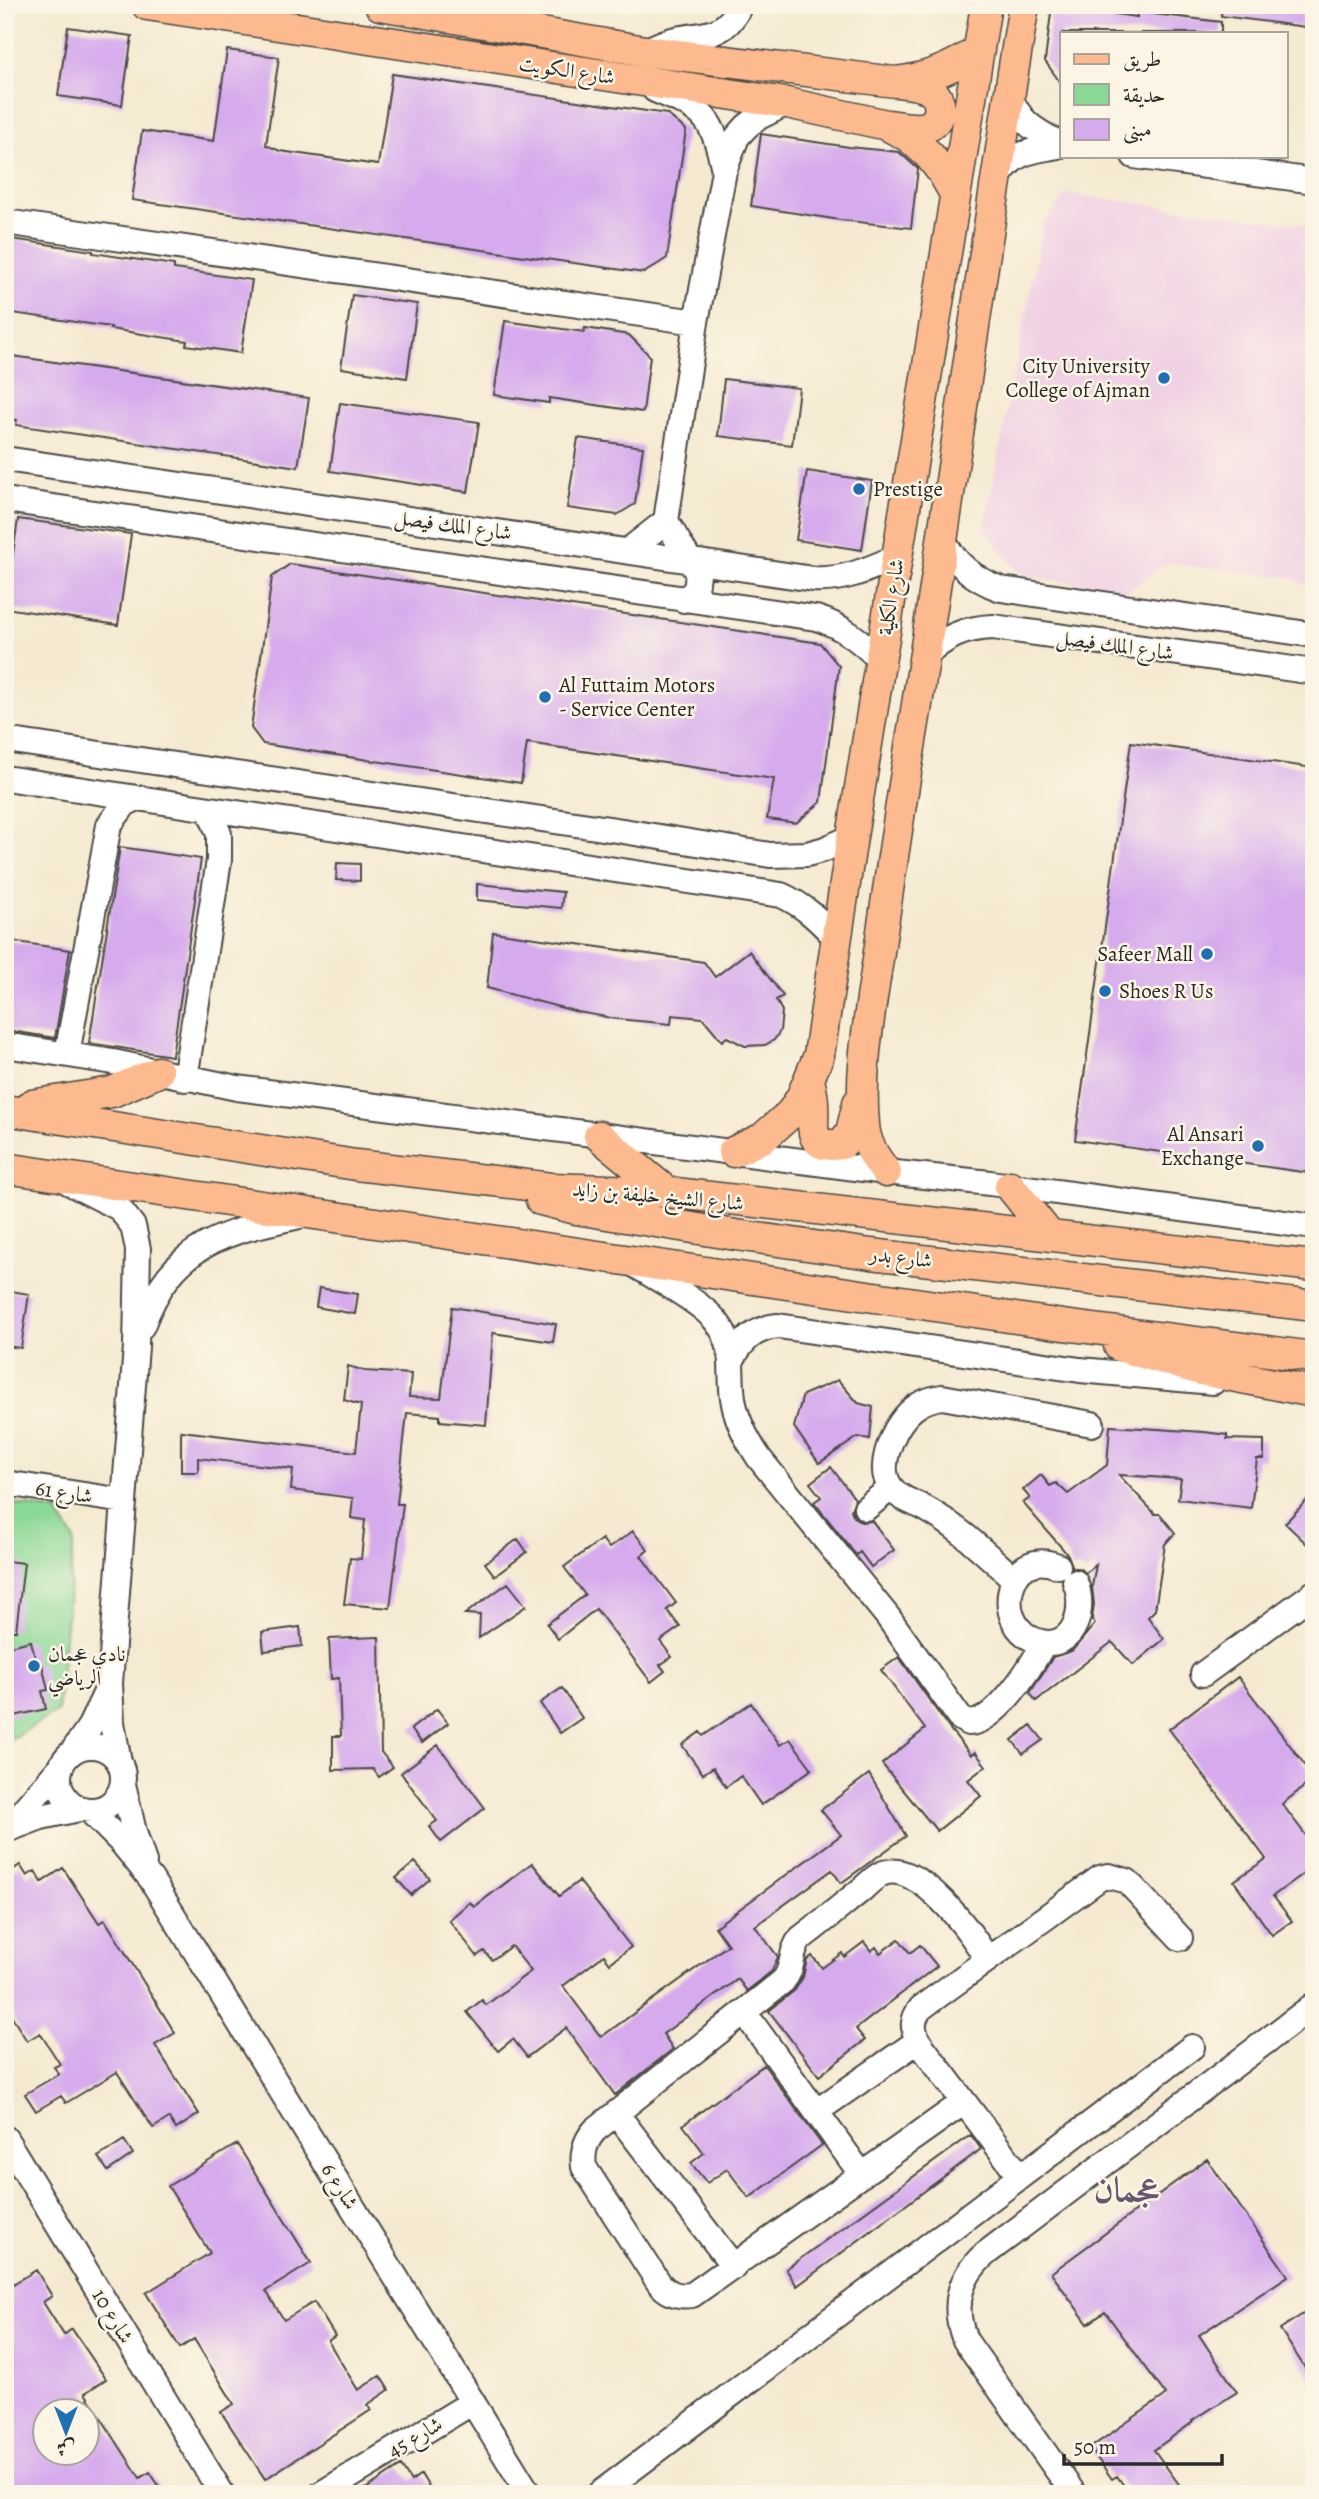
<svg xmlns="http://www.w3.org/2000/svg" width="1319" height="2499" font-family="Alegreya,Amiri,serif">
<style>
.built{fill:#f0d0e4}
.green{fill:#8ad896;stroke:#5a8260;stroke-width:2}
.building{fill:#d6abed;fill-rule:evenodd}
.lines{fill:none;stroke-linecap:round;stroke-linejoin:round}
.minor-casing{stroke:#494844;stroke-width:28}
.major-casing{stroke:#494844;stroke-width:33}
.minor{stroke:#fff;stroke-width:24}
.major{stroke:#fcba8e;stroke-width:30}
.poi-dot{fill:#1f6fb2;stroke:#fcf5e5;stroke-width:2.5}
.labels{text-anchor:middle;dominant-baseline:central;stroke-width:5;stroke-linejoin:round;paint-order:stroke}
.street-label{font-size:21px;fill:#2b2b2b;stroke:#fcf5e5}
.poi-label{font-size:21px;fill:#2b2b2b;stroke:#fcf5e5;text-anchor:start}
.town-label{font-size:35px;font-weight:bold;fill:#67586f;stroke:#fcf5e5}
</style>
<rect width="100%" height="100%" fill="#fcf5e5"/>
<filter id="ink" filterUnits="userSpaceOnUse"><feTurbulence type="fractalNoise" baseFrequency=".0143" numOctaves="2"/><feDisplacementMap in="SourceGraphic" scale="14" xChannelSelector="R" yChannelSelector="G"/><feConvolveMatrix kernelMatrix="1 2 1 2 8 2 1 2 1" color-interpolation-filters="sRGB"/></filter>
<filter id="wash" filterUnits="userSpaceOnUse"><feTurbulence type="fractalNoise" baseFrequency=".00686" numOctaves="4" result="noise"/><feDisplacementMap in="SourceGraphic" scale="28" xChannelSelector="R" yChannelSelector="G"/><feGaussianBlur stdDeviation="1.57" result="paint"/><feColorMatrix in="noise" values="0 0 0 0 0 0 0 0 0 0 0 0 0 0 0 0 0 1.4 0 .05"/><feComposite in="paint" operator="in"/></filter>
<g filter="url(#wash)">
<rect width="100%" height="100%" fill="#f5ead1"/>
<path class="built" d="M 1066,194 L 1314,226 L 1314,590 L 1294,578 L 1166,563 L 1128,591 L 1021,575 L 984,530 L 1043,224 Z"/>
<path class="green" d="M 5,1502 L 57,1511 L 74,1539 L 58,1711 L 5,1743 Z"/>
<g id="blocks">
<path class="building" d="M 1052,5 L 1137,17 L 1137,12 L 1221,22 L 1221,33 L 1062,33 L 1062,85 L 1045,61 Z
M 1222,5 L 1314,5 L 1314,28 L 1221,16 Z
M 68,27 L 132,36 L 122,105 L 58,96 Z
M 227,50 L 279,57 L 266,145 L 280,151 L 378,165 L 392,74 L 667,114 L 686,130 L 667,258 L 644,273 L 132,200 L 142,131 L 214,141 Z
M 761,134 L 849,147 L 899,152 L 918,169 L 911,228 L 840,220 L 751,206 Z
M 5,238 L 93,251 L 93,253 L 174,265 L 174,269 L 252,280 L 241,353 L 186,345 L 187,341 L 110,329 L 111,327 L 5,312 Z
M 352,295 L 417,304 L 407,378 L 341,368 Z
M 505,321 L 584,332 L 585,328 L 629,335 L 650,356 L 643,412 L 549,398 L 549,403 L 494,395 Z
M 5,355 L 309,398 L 298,467 L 16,425 L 17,420 L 5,419 Z
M 724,379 L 799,388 L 792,445 L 718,436 Z
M 340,403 L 479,422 L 468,492 L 330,471 Z
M 578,438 L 643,447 L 635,504 L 617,515 L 567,508 Z
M 807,471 L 872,481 L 862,550 L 796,540 Z
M 18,519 L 131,534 L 118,625 L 5,608 Z
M 290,564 L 820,643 L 839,666 L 821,802 L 796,823 L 767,819 L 774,779 L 527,743 L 521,783 L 263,744 L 251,728 L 272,577 Z
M 1131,742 L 1314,768 L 1314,1147 L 1310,1173 L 1075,1140 Z
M 120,847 L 201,859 L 172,1056 L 89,1043 Z
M 337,863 L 360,864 L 360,881 L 336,880 Z
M 477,884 L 563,892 L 561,908 L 477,900 Z
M 493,932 L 704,962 L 715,977 L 749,951 L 783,996 L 776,1000 L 782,1011 L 780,1031 L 774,1040 L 765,1045 L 745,1046 L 727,1037 L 722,1041 L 703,1018 L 672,1015 L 671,1024 L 617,1019 L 578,1012 L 487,988 Z
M 5,940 L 70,950 L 55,1038 L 5,1030 Z
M 319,1288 L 358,1294 L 355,1314 L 316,1307 Z
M 5,1290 L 29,1294 L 21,1348 L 5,1346 Z
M 452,1307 L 556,1324 L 553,1342 L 493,1333 L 486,1425 L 440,1421 L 440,1416 L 407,1413 L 397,1504 L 403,1504 L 390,1608 L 344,1604 L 350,1558 L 361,1559 L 365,1520 L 351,1518 L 353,1498 L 291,1490 L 293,1469 L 198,1458 L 198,1472 L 181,1472 L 181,1431 L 356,1452 L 361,1405 L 344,1400 L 348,1366 L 365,1371 L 411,1374 L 409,1397 L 441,1398 Z
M 838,1380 L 858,1403 L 873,1407 L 870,1439 L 858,1437 L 819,1463 L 794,1427 L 803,1395 Z
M 1110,1426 L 1204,1432 L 1227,1435 L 1227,1439 L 1264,1440 L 1264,1459 L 1257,1459 L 1251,1508 L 1178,1499 L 1181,1479 L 1119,1475 L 1155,1514 L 1160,1514 L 1175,1533 L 1165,1544 L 1155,1610 L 1148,1617 L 1164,1639 L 1133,1665 L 1112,1642 L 1036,1701 L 1030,1693 L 1053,1657 L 1072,1651 L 1095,1624 L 1092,1620 L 1094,1604 L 1092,1586 L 1096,1565 L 1086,1573 L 1079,1568 L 1073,1568 L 1068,1555 L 1023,1503 L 1030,1498 L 1023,1490 L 1041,1475 L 1050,1486 L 1056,1483 L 1068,1494 L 1107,1465 Z
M 831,1467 L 855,1499 L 851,1510 L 854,1517 L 861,1522 L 872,1521 L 894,1550 L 871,1567 L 860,1552 L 856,1555 L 814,1502 L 821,1497 L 810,1483 Z
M 1314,1493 L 1314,1551 L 1285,1523 Z
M 633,1531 L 648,1550 L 641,1556 L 676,1603 L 667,1610 L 680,1627 L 660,1641 L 672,1657 L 660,1665 L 665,1671 L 651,1682 L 596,1609 L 558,1639 L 547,1624 L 585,1595 L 564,1567 L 602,1539 L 609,1548 Z
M 518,1539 L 527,1552 L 495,1576 L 485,1563 Z
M 5,1561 L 24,1563 L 16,1631 L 5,1631 Z
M 508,1583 L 526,1606 L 479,1638 L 480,1615 L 465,1614 Z
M 300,1627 L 302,1646 L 264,1651 L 262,1632 Z
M 379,1637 L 381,1752 L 393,1767 L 379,1777 L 373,1769 L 333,1770 L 333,1736 L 341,1736 L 339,1678 L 331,1679 L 329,1639 Z
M 31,1641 L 37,1666 L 42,1664 L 48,1690 L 42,1691 L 46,1709 L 5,1718 L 5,1647 Z
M 899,1657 L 948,1727 L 971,1755 L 975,1752 L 986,1766 L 968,1780 L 981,1796 L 937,1831 L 882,1764 L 925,1729 L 881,1670 Z
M 1238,1677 L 1314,1777 L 1314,1779 L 1282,1804 L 1314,1846 L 1314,1866 L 1273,1896 L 1292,1921 L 1272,1935 L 1234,1881 L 1266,1859 L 1169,1729 Z
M 562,1688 L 582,1718 L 560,1733 L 540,1703 Z
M 751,1703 L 780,1745 L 790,1739 L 812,1769 L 761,1805 L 741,1776 L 726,1787 L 713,1767 L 703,1774 L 682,1745 L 700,1732 L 703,1736 Z
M 437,1709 L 448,1723 L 422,1743 L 411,1729 Z
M 1031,1725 L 1043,1740 L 1023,1754 L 1012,1740 Z
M 438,1745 L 485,1808 L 441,1842 L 429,1826 L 437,1821 L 401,1773 Z
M 869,1774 L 906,1836 L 841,1883 L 832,1870 L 755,1926 L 778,1957 L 772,1971 L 747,1991 L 738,1979 L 663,2034 L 673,2049 L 615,2095 L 566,2028 L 527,2057 L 513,2039 L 498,2051 L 467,2012 L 482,2000 L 486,2005 L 531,1971 L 511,1946 L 492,1960 L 484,1951 L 477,1956 L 449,1920 L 470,1902 L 474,1907 L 532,1863 L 559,1896 L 579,1881 L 631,1947 L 610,1963 L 604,1955 L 563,1986 L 601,2037 L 728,1945 L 715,1927 L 841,1835 L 821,1810 Z
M 415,1862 L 430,1879 L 411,1895 L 396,1878 Z
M 20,1865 L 27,1876 L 35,1871 L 42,1882 L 63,1868 L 99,1923 L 105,1920 L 175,2033 L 155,2045 L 199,2114 L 176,2129 L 169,2118 L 153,2128 L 117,2072 L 66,2103 L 61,2096 L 36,2111 L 25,2094 L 59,2074 L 54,2067 L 60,2064 L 40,2033 L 27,2041 L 5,2006 L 5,1875 Z
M 899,1939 L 910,1953 L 920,1945 L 937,1966 L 856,2029 L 865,2040 L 819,2076 L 769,2011 L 795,1990 L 803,1977 L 807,1960 L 812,1956 L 822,1968 L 842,1953 L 844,1957 L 864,1942 L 871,1951 L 876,1947 L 880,1953 Z
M 764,2065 L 822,2145 L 749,2198 L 727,2169 L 707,2183 L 691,2163 L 704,2153 L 683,2125 Z
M 971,2135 L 981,2149 L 797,2286 L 786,2269 Z
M 124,2140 L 133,2154 L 108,2171 L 98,2157 Z
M 237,2144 L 311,2263 L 266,2291 L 284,2320 L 314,2302 L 335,2336 L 328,2341 L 358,2390 L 380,2376 L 389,2390 L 367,2405 L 371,2410 L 265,2479 L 221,2412 L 234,2404 L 194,2339 L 180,2348 L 146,2293 L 210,2253 L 168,2186 Z
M 1207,2159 L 1288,2276 L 1199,2335 L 1237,2392 L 1192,2421 L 1193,2422 L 1154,2450 L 1186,2494 L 1130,2494 L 1117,2476 L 1112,2479 L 1090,2448 L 1166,2395 L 1105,2312 L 1088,2324 L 1051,2273 Z
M 36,2270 L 52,2296 L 43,2302 L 64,2335 L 72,2329 L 106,2379 L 85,2393 L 140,2478 L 150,2472 L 164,2494 L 5,2494 L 5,2289 ZM 46,2412 L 88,2412 L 88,2454 L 46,2454 Z
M 1314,2307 L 1314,2382 L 1280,2329 Z
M 401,2466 L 411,2481 L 421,2474 L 433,2494 L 358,2494 Z"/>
</g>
</g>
<g filter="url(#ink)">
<use href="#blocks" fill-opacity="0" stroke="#494844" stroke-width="2"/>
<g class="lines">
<defs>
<path id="minor" d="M 645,51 C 655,46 665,41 676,39 C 706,33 725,38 740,5
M 655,90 C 706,111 712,116 724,170
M 1009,94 C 1020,124 1035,130 1062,145
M 1134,156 L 1314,181
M 997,179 C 1015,149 1031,152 1062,145
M 5,222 L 696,322
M 5,459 L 813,579 C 844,581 869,569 897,557
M 5,500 L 816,618 C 843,626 860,641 881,660
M 941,536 C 954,563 973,579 1001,589 L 1314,635
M 629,550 L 666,521
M 684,600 L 696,590 L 698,574 L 666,521 L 696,322 L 724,171 L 737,137 L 747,126 L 759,117 L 787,103
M 924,657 C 945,637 964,628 993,627 L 1314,672
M 5,740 L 623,831 L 770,855 L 807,854 L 825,849 L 852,837
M 5,778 L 781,895 C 804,905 819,920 837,939
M 5,1045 L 113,1062 L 237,1088 L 886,1172 L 990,1183 L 1314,1227
M 67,1054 L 109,825 L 125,804 L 137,798
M 185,1079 L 219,860 L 219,834 L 209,809
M 68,1182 L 119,1208 L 133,1226 L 138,1249 L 136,1347 L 110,1683 L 112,1723 L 119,1762
M 630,1262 C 655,1278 703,1302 719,1325 C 736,1347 729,1373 733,1398 C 736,1420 747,1440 759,1458 L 888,1617 L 960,1718 L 968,1723 C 996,1724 1032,1665 1044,1643
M 142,1326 C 173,1242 225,1232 304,1215
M 732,1360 C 742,1340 756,1328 778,1326 L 1080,1370 L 1213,1382
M 5,1483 L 124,1501
M 866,1508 L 891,1488
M 1058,1566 C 1005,1544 990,1630 1041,1642 C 1076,1650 1086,1606 1075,1582
M 1014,1579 C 986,1554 959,1527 926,1509 C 914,1502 898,1499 890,1486 C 879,1470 888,1446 896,1430 C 907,1411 920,1400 942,1397 L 1092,1424
M 1203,1674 L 1314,1593
M59 1778a32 32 0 1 1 64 0a32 32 0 1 1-64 0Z
M 73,1751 L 90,1726 L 107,1690
M 123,1784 L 134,1832 L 144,1862
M 90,1811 L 122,1843 L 151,1879 L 529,2494
M 12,1828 L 41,1817 L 79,1809
M 5,1831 L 59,1769
M 744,2012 L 862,2175
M 964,2102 L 692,2295 C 678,2297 668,2294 659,2283 L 584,2167 C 582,2152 585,2141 595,2130 L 783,1981 C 795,1968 789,1952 801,1938 C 821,1923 840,1907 860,1891 C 866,1886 873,1878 881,1874 C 917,1857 972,1933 987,1959
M 817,2111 L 918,2041
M 616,2113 L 734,2267
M 5,2138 L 222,2494
M 1020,2176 L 918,2041 C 912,2028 912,2019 921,2008 L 1100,1878 L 1109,1876 L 1127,1881 L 1180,1938
M 321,2494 L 473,2402
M 599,2494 L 1192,2047
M 1074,2494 L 965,2340 C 952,2307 958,2278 985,2254 L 1314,2005"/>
<path id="major" d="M 147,5 L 787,103 L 887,125 L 909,137 L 929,155 L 943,173 L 955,194
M 380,5 L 645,51 L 895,82 C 927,79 953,68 979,50
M 887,125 C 898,126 911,129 921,128 C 940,127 946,102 931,91 C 923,84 909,84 899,82
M 809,1080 C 811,1088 813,1096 813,1103 C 815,1126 805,1150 842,1144 L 851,1132 L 858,1103
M 31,1105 L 112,1092 L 158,1072
M 5,1110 L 356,1165 L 494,1181 L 551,1188 L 667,1192 L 1314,1266
M 599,1136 L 667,1192
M 733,1152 L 763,1138 L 791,1113 L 801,1098 L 819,1055 L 852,837 L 986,5
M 5,1168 L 1063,1325 L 1314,1357
M 886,1172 C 875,1158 865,1143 864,1124 C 859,1069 870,1013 878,959 C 890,876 902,794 916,711 C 953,476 985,240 1024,5
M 1010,1186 L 1050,1236
M 541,1200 L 576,1209 L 736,1235 L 871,1254 L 1314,1306
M 1119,1346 L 1201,1370 L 1314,1392"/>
</defs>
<use href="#minor" class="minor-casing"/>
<use href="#major" class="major-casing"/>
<use href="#minor" class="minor"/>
<use href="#major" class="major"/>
</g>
</g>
<g class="poi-dot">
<circle cx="1164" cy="378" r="7"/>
<circle cx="859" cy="489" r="7"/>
<circle cx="545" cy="697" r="7"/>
<circle cx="1207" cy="954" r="7"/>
<circle cx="1105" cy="991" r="7"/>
<circle cx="1258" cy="1146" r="7"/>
<circle cx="34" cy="1666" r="7"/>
</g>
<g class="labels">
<g class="street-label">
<text transform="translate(567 70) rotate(9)">شارع الكويت</text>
<text transform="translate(453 525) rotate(8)">شارع الملك فيصل</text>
<text transform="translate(891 597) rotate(-81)">شارع الكلية</text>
<text transform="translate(1115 645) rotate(8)">شارع الملك فيصل</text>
<text transform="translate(658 1196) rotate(5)">شارع الشيخ خليفة بن زايد</text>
<text transform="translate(901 1257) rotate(7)">شارع بدر</text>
<text transform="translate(64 1492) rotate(9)">شارع 61</text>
<text transform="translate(340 2186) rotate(58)">شارع 6</text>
<text transform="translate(113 2316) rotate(59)">شارع 10</text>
<text transform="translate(415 2437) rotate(-31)">شارع 45</text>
</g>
<g class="poi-label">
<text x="1150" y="366" text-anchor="end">City University<tspan x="1150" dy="24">College of Ajman</tspan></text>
<text x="873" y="489">Prestige</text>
<text x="559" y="685">Al Futtaim Motors<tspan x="559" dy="24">- Service Center</tspan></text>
<text x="1193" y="954" text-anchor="end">Safeer Mall</text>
<text x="1119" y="991">Shoes R Us</text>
<text x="1244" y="1134" text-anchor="end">Al Ansari<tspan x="1244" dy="24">Exchange</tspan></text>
<text x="48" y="1654">نادي عجمان<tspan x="48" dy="24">الرياضي</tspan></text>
</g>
<g class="town-label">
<text x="1126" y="2189">عجمان</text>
</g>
</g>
<rect width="1319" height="2499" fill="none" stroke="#fcf5e5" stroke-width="28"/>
<rect x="1060" y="32" width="228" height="126" fill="#fcf5e5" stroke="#a8a49b" stroke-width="2"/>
<rect x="1074" y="54" width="35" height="10" fill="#fcba8e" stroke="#a8a49b" stroke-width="2"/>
<text x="1123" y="66" font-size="21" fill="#2b2b2b">طريق</text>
<rect x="1074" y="84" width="35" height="21" fill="#8ad896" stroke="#a8a49b" stroke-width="2"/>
<text x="1123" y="102" font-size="21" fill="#2b2b2b">حديقة</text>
<rect x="1074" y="119" width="35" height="21" fill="#d6abed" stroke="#a8a49b" stroke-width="2"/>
<text x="1123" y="136" font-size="21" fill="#2b2b2b">مبنى</text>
<g transform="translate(66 2432) rotate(180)"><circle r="33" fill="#fcf5e5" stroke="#a8a49b" stroke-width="2"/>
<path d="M0-5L12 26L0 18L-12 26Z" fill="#1f6fb2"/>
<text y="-10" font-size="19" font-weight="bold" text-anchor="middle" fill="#2b2b2b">ش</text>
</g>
<path d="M1064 2454v10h158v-10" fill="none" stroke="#2b2b2b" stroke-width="3.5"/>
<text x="1074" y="2454" font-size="21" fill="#2b2b2b" stroke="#fcf5e5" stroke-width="5" paint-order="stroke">50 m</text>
</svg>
